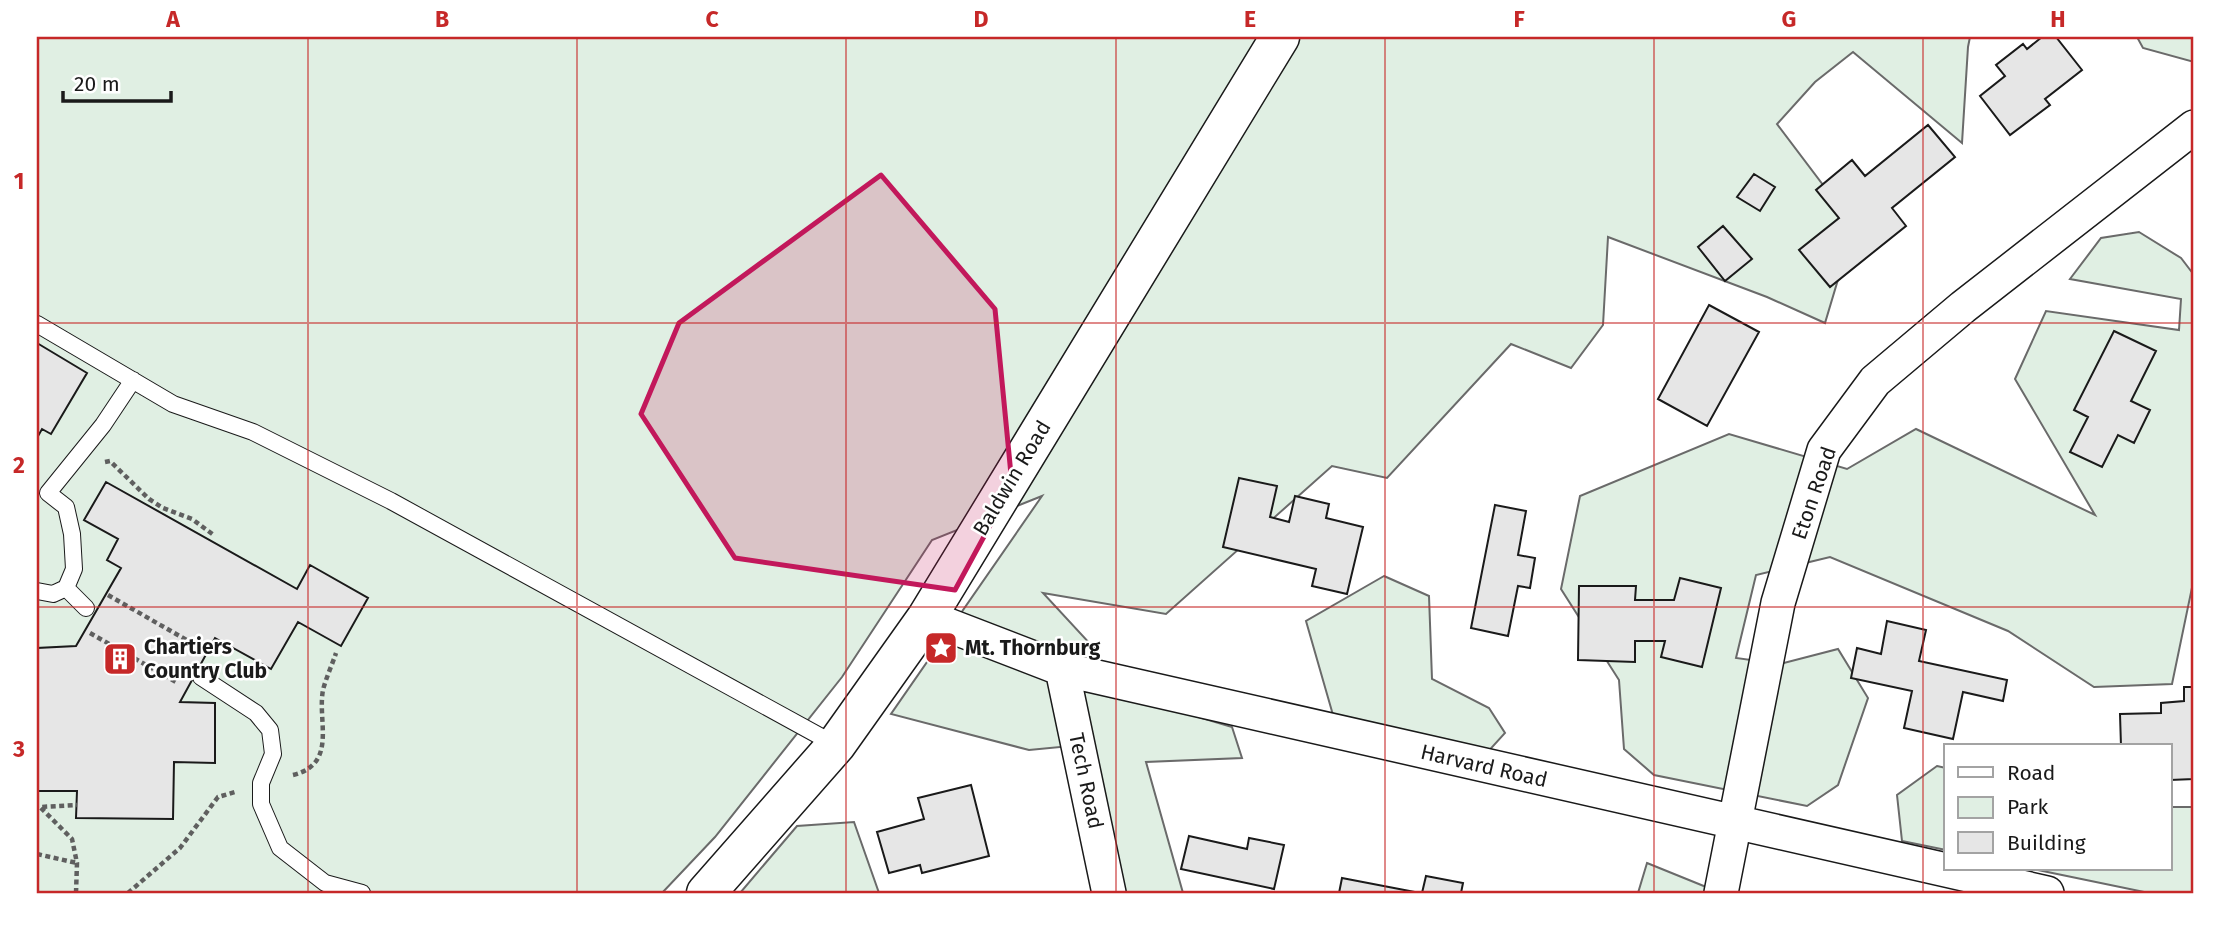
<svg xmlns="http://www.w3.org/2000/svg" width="2231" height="930" font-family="'Fira Sans',sans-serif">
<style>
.green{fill:#e0efe3;stroke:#6a6a6a;stroke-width:2}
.building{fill:#e6e6e6;stroke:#1a1a1a;stroke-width:2}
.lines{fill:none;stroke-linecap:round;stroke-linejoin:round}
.service-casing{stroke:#1a1a1a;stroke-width:18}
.minor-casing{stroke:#1a1a1a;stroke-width:36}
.tertiary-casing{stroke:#1a1a1a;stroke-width:41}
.path{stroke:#5f5f5f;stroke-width:4.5;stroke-dasharray:5 3.5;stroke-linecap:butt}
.service{stroke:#fff;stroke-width:16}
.minor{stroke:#fff;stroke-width:33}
.tertiary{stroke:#fff;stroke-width:38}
.marked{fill:#c2185b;fill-opacity:0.2;stroke:#c2185b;stroke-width:5;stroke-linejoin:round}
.grid{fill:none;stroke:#c62828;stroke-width:2;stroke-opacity:0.55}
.labels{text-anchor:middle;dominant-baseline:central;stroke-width:5;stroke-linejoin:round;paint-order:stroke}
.street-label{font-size:21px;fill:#1a1a1a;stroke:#fff}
.poi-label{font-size:21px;font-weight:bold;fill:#1a1a1a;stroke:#fff;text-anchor:start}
.neatline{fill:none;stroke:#c62828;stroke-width:2.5}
.grid-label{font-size:23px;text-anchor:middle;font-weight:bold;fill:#c62828}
</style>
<rect width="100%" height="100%" fill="#fff"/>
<path class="green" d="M 37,37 L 1970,37 L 1968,47 L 1962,143 L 1853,52 L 1815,82 L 1777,124 L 1854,226 L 1825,323 L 1767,297 L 1608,237 L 1603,325 L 1571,368 L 1511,344 L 1387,478 L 1332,466 L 1166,614 L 1043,593 L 1094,648 L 1074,680 L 1232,727 L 1242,758 L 1146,762 L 1183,893 L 1123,893 L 1091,744 L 1029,750 L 891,714 L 1042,496 L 932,540 L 842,677 L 715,837 L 662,893 L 37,893 Z
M 2137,37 L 2194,37 L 2194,62 L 2143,48 Z
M 2139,232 L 2181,258 L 2194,275 L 2194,578 L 2172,684 L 2094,687 L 2008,631 L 1830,557 L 1756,575 L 1736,658 L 1780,664 L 1838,649 L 1868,698 L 1838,785 L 1807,806 L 1654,775 L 1624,749 L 1619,680 L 1561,589 L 1580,496 L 1729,434 L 1847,469 L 1916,429 L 2095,515 L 2015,379 L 2046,311 L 2179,330 L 2181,299 L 2070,279 L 2101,238 Z
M 1384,576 L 1429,596 L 1432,679 L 1489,708 L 1505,733 L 1485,755 L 1333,715 L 1306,621 Z
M 1937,766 L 1946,768 L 1946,850 L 1902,841 L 1897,795 Z
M 2170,807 L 2194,807 L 2194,893 L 2149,893 L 2033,869 L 2170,869 Z
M 854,822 L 879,893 L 740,893 L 797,826 Z
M 1647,863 L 1721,893 L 1638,893 Z"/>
<path class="building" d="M 2042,37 L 2056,37 L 2082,70 L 2045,99 L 2050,105 L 2010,135 L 1980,96 L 2005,76 L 1996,65 L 2023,44 L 2027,49 Z
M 1928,125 L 1955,157 L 1892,208 L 1906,226 L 1830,287 L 1799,250 L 1839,218 L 1816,190 L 1852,160 L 1865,176 Z
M 1754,174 L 1775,187 L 1760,211 L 1737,197 Z
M 1723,226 L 1752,259 L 1725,281 L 1698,247 Z
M 1709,305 L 1759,332 L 1707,426 L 1658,399 Z
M 2114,331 L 2156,351 L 2131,401 L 2150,410 L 2134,443 L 2118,435 L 2102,467 L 2070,452 L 2088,417 L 2074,410 Z
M 37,343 L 87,373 L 51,434 L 42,429 L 37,438 Z
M 1239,478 L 1277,486 L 1270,517 L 1289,522 L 1295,496 L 1329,504 L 1326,518 L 1363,527 L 1347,594 L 1312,586 L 1316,569 L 1223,547 Z
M 106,482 L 297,589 L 310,565 L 368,598 L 341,646 L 298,622 L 271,669 L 215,638 L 180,702 L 215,703 L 215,763 L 174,762 L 173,819 L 76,818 L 77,791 L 37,791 L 37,648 L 76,646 L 121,568 L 107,560 L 118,539 L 84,520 Z
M 1495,505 L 1526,511 L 1518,555 L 1535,558 L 1530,588 L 1518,586 L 1508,636 L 1471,628 Z
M 1680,578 L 1721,588 L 1702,667 L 1661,657 L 1665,641 L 1635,641 L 1635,662 L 1578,660 L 1579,586 L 1636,586 L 1635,600 L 1674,600 Z
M 1887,621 L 1926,630 L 1919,661 L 2007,680 L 2003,701 L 1963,692 L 1953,739 L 1904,728 L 1912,691 L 1851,678 L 1857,648 L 1881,654 Z
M 2184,687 L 2194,687 L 2194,779 L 2170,780 L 2170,746 L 2121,746 L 2120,714 L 2161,713 L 2161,703 L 2184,701 Z
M 971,785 L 989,856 L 922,873 L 920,865 L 889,873 L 877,832 L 924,819 L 918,798 Z
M 1189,836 L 1247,849 L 1249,838 L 1284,845 L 1274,889 L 1181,869 Z
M 1426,876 L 1463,883 L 1461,893 L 1422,893 Z
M 1342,878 L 1420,893 L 1339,893 Z"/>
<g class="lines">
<defs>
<path id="service" d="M 37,324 L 173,404 L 253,432 L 391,501 L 836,745
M 37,591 L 53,594 L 66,588
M 86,608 L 66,588 L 74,569 L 72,534 L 66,507 L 48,493 L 103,425 L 133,380
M 201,677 L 256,713 L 270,730 L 273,754 L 261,783 L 261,804 L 280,848 L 325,883 L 362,893"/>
<path id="minor" d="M 927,617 L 1062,669 L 2047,893
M 1062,669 L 1109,893
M 1721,893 L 1778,603 L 1824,450 L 1875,381 L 1963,307 L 2194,127"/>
<path id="tertiary" d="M 706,893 L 836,745 L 927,617 L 1280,37"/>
</defs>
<use href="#service" class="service-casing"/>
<use href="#minor" class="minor-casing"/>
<use href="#tertiary" class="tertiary-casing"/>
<path class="path" d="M 105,462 L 110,461 L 149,499 L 163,508 L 192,519 L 215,536
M 108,595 L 204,650
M 90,633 L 176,682
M 293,775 C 338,764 317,721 323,690 C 326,678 332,665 336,653
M 37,854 L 77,863
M 76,893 L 77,863 L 72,839 L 40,807 L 77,805
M 128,893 L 180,848 L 218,797 L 235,792"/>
<use href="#service" class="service"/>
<use href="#minor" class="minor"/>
<use href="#tertiary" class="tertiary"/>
</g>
<path class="marked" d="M 881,175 L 995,309 L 1012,485 L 955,590 L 735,558 L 641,414 L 679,323 Z"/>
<path class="grid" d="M 308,37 L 308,893M 577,37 L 577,893M 846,37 L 846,893M 1116,37 L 1116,893M 1385,37 L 1385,893M 1654,37 L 1654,893M 1923,37 L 1923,893M 37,323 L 2194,323M 37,607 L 2194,607"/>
<defs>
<symbol id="sight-square" viewBox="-11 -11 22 22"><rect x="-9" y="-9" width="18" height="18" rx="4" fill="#c62828" stroke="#fff"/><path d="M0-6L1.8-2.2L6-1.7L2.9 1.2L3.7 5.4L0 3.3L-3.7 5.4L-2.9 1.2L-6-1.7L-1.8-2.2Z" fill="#fff"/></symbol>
<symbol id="building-square" viewBox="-11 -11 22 22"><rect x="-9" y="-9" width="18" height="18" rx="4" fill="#c62828" stroke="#fff"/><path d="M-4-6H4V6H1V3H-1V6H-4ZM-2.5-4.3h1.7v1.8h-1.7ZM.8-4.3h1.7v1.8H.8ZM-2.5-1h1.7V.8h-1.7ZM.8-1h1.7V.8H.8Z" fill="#fff"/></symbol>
</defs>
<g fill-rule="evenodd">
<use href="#sight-square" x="922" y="629" width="38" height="38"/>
<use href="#building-square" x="101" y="640" width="38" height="38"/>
</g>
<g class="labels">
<g class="street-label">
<text transform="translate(1012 478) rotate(-59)">Baldwin Road</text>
<text transform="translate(1814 493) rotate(-71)">Eton Road</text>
<text transform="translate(1484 766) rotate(13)">Harvard Road</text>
<text transform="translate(1086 781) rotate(78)">Tech Road</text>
</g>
<g class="poi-label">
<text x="144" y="647">Chartiers<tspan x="144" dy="24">Country Club</tspan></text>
<text x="965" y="648">Mt. Thornburg</text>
</g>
</g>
<rect width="2231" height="930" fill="none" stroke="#ffffff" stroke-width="77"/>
<rect x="1944" y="744" width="228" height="126" fill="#ffffff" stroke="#a3a3a3" stroke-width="2"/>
<rect x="1958" y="767" width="35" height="10" fill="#ffffff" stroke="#a3a3a3" stroke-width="2"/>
<text x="2007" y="780" font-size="21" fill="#1a1a1a">Road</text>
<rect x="1958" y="797" width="35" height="21" fill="#e0efe3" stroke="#a3a3a3" stroke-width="2"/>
<text x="2007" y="814" font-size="21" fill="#1a1a1a">Park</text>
<rect x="1958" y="832" width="35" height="21" fill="#e6e6e6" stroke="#a3a3a3" stroke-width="2"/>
<text x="2007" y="850" font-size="21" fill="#1a1a1a">Building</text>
<path d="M63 91v10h108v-10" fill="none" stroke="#1a1a1a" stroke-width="3.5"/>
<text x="74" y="91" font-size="21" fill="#1a1a1a" stroke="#ffffff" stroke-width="5" paint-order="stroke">20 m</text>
<rect x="38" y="38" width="2154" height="854" class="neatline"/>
<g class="grid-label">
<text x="173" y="27">A</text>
<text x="442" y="27">B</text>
<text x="712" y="27">C</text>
<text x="981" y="27">D</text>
<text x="1250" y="27">E</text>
<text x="1519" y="27">F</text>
<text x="1789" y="27">G</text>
<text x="2058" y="27">H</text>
<text x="19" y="189">1</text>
<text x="19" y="473">2</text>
<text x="19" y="757">3</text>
</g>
</svg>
